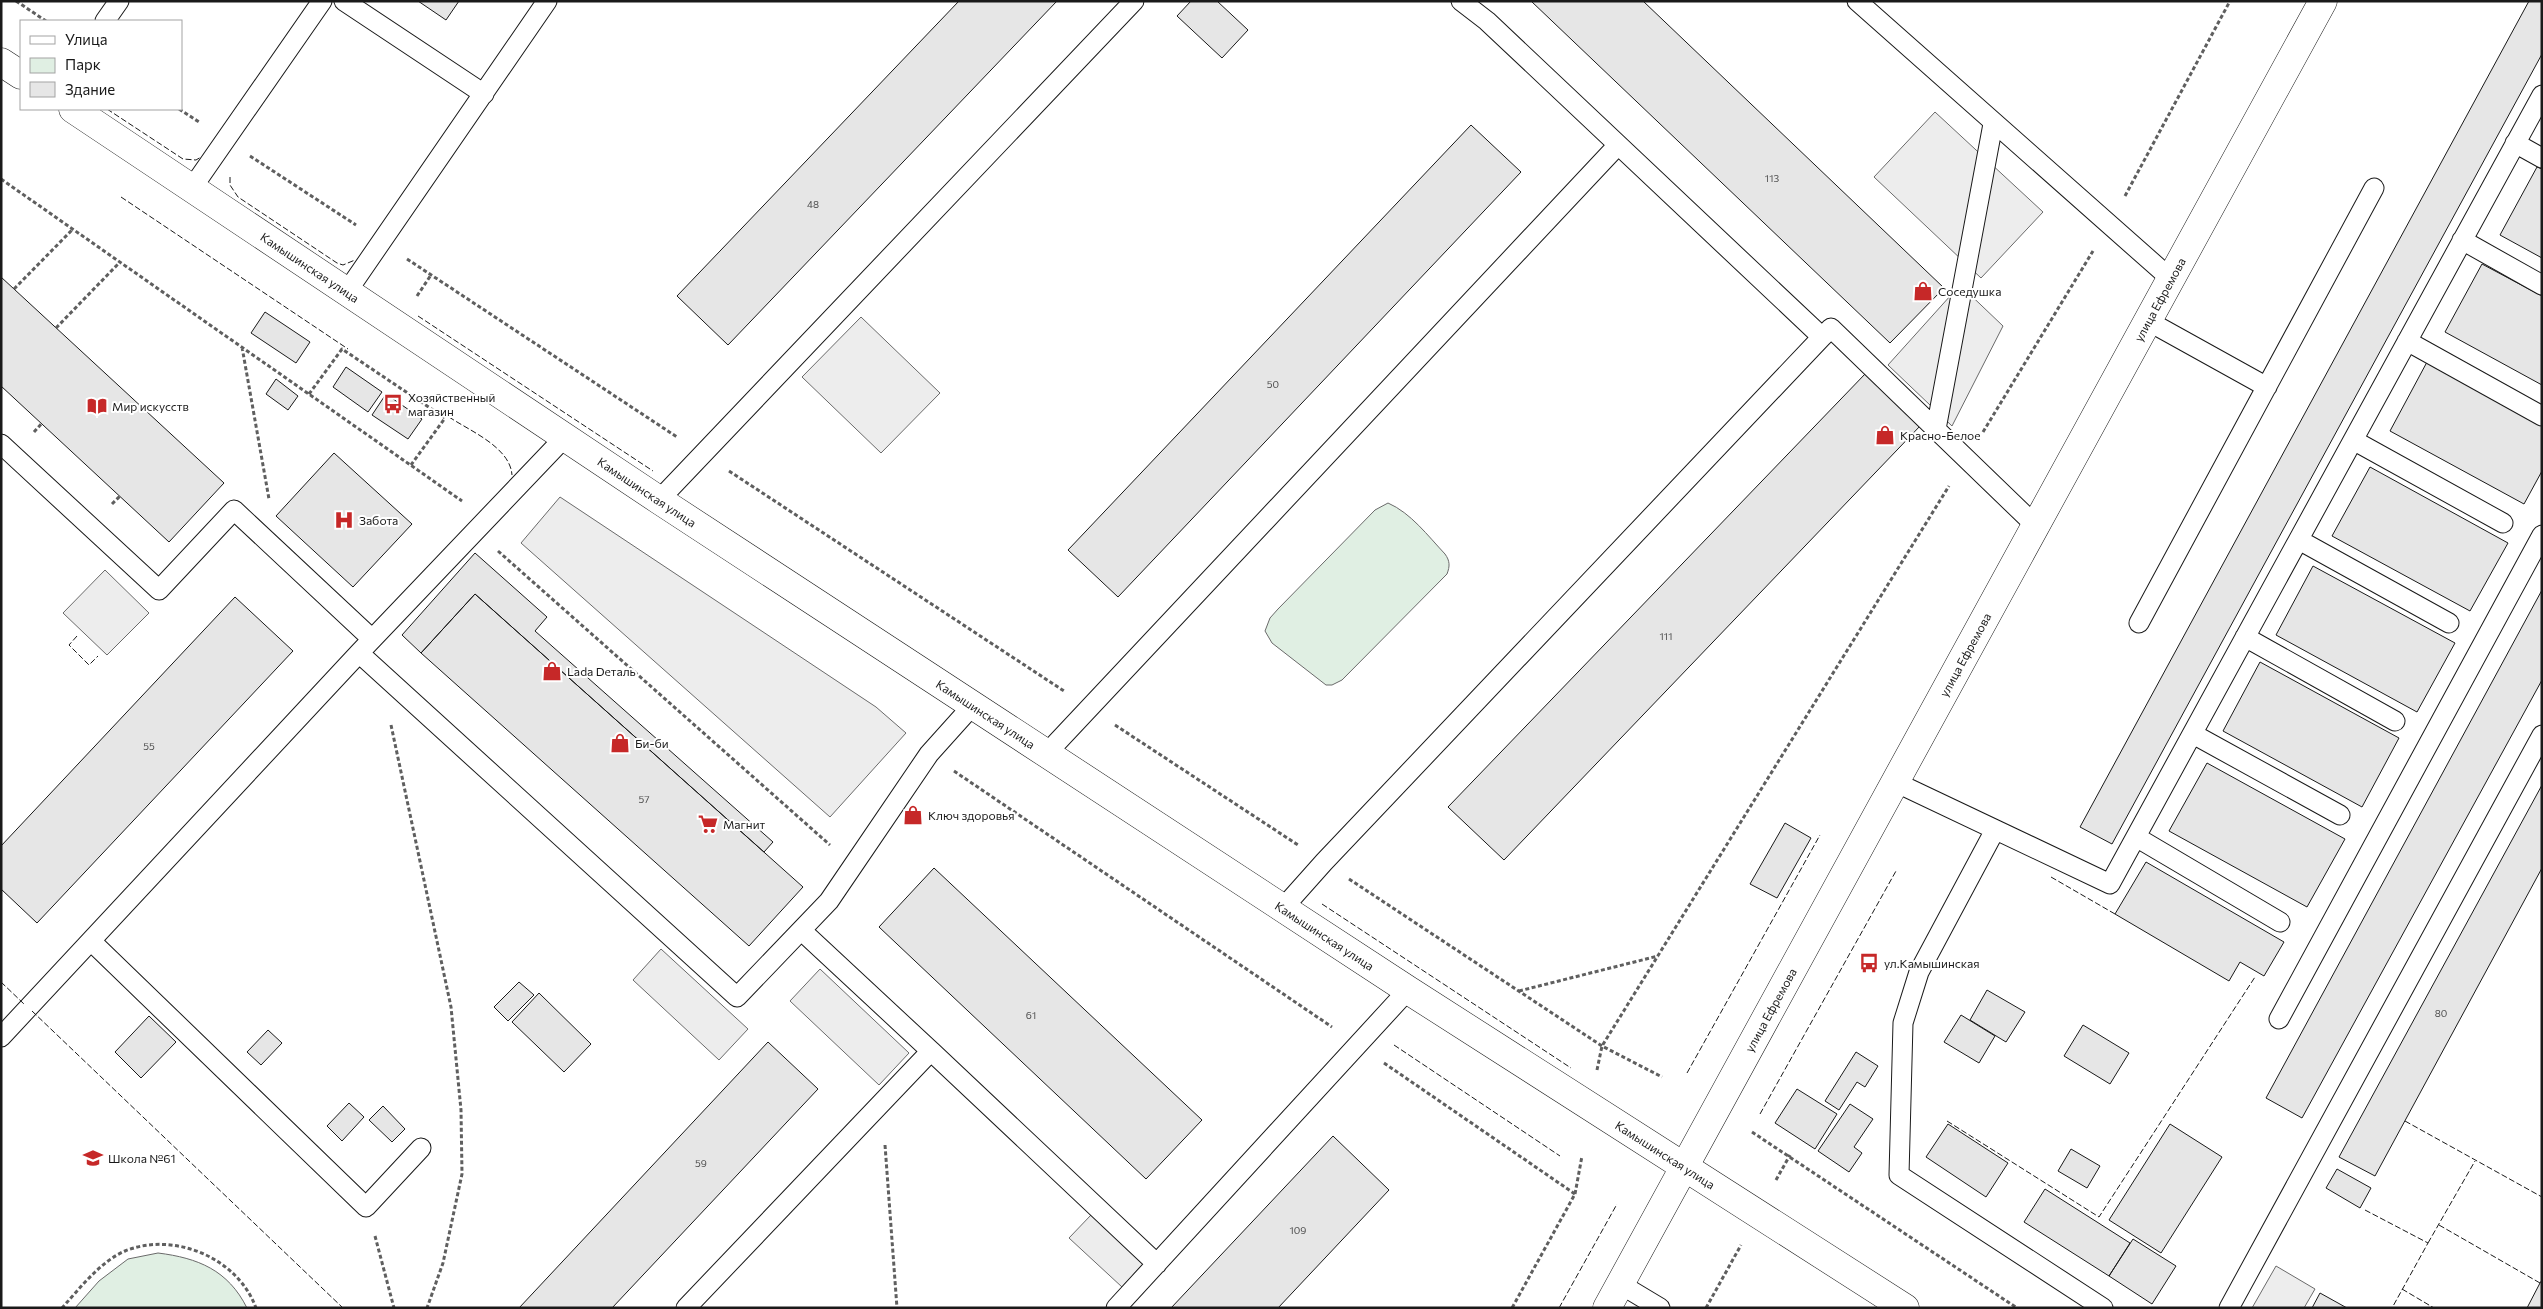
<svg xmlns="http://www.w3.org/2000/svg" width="2543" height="1309" font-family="Commissioner,sans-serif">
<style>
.green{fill:#e0efe3;stroke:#6a6a6a}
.parking{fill:#ededed;stroke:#6a6a6a}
.building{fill:#e6e6e6;stroke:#1a1a1a}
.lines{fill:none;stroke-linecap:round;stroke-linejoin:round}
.service-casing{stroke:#1a1a1a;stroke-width:21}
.tertiary-casing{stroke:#1a1a1a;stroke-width:29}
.path{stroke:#5f5f5f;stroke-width:3;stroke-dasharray:4 2.5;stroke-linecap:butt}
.service{stroke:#fff;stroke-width:19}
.tertiary{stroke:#fff;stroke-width:28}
.fence{stroke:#1a1a1a;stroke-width:1;stroke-dasharray:6 2.5;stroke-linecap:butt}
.labels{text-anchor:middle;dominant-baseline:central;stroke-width:4;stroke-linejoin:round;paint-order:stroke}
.number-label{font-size:10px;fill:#4d4d4d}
.street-label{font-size:12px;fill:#1a1a1a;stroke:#fff}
.poi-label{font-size:12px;fill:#1a1a1a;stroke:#fff;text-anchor:start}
</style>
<rect width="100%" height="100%" fill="#fff"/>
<path class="green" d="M 1388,503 C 1411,513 1428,536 1445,554 C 1450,561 1450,566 1447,574 L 1342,680 L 1332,685 L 1326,685 L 1272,643 L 1265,631 L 1270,618 L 1278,609 L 1375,510 Z
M 158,1253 C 198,1258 228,1270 247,1308 L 75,1308 L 99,1281 L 128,1259 Z"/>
<path class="parking" d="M 1935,112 L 2043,212 L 1981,278 L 1874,177 Z
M 1960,285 L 2003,326 L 1952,426 L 1888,365 Z
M 861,317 L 940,393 L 881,453 L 802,377 Z
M 560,497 L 876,707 L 906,733 L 830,817 L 521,543 Z
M 105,570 L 149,613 L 107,655 L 63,613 Z
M 661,949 L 748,1029 L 719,1060 L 633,980 Z
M 820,969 L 909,1053 L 879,1085 L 790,1001 Z
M 1091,1215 L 1143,1264 L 1122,1287 L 1069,1238 Z
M 2276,1266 L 2315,1289 L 2304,1308 L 2252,1308 Z"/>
<path class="building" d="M 418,1 L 459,1 L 446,20 Z
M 959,1 L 1057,1 L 728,345 L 677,296 Z
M 1191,1 L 1217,1 L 1248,30 L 1222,58 L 1177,16 Z
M 1531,1 L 1643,1 L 1944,288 L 1890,343 Z
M 2529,1 L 2542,1 L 2542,54 L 2112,844 L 2080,827 Z
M 1471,125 L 1521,172 L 1118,597 L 1068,550 Z
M 2537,167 L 2542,169 L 2542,258 L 2500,235 Z
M 2482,264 L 2542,296 L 2542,385 L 2445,332 Z
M 1,277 L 224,483 L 169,542 L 1,386 Z
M 265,312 L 310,342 L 296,363 L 251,333 Z
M 2427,362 L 2542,424 L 2542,471 L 2524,504 L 2390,431 Z
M 346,367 L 382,392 L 368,412 L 333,387 Z
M 1866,373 L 1921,425 L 1504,860 L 1448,807 Z
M 276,379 L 298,396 L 288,410 L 266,394 Z
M 386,394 L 422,419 L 408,439 L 372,415 Z
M 334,453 L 412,524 L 353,587 L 276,516 Z
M 2370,467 L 2508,543 L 2470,611 L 2332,536 Z
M 475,553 L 547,617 L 535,631 L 773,842 L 764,852 L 475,594 L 421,653 L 402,635 Z
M 2313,566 L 2455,643 L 2417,712 L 2276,635 Z
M 2542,590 L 2542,680 L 2302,1118 L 2266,1098 Z
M 475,594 L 803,887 L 749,946 L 421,653 Z
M 235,597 L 293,651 L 37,923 L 1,889 L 1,846 Z
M 2260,662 L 2399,738 L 2362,807 L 2223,731 Z
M 2207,763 L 2345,839 L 2307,907 L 2169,831 Z
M 2542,785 L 2542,868 L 2375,1176 L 2339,1157 Z
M 1785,823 L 1811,838 L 1777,898 L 1750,884 Z
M 2146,862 L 2284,942 L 2264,976 L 2240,962 L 2229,981 L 2115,914 Z
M 934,868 L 1202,1120 L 1146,1179 L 879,927 Z
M 519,982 L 534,995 L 508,1021 L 494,1007 Z
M 1987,990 L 2025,1012 L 2006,1042 L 1970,1020 Z
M 539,993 L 591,1044 L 564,1072 L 512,1022 Z
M 1961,1015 L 1995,1036 L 1979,1063 L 1944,1042 Z
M 149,1016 L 176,1042 L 141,1078 L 115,1052 Z
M 2083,1025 L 2129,1053 L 2110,1084 L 2064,1056 Z
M 268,1030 L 282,1043 L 261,1065 L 247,1052 Z
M 768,1042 L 818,1089 L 612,1308 L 519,1308 Z
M 1856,1052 L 1878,1066 L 1865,1087 L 1857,1082 L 1839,1110 L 1825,1101 Z
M 1797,1089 L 1837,1114 L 1815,1149 L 1775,1123 Z
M 349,1103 L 364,1117 L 342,1141 L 327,1126 Z
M 1850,1104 L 1873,1119 L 1854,1147 L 1862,1153 L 1849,1172 L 1818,1151 Z
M 383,1106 L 405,1129 L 392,1142 L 369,1120 Z
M 1948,1124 L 2008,1163 L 1986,1197 L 1926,1157 Z
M 2170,1124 L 2222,1157 L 2161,1253 L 2109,1220 Z
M 1333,1136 L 1389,1190 L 1278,1308 L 1171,1308 Z
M 2071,1149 L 2100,1166 L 2087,1188 L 2058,1171 Z
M 2337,1169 L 2371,1188 L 2360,1208 L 2326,1188 Z
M 2045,1189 L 2130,1243 L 2109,1276 L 2024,1222 Z
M 2133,1239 L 2176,1266 L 2152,1304 L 2109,1276 Z
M 2542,1280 L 2542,1308 L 2527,1308 L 2540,1283 Z
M 2320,1293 L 2347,1308 L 2312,1308 Z"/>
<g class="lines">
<defs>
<path id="service" d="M 344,1 L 484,94
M 1461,1 L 1487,21 L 1822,337 L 1831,328 L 2036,526
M 1857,1 L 2171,279
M 105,21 L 119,1
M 2515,143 L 2542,158
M 192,188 L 322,1
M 2462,240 L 2542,285
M 346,293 L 547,1
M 2148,321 L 2267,387
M 2407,341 L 2542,416
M 1936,429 L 1993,124
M 2353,440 L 2503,523
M 1,444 L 159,590 L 234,510 L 372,639
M 659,500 L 1134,1
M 2299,540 L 2449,623
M 2139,623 L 2374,188
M 2245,637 L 2395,721
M 359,653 L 737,997 L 829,901 L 929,754 L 973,705
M 2193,734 L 2340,815
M 1047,753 L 1618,145
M 1895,782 L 2110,884 L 2542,95
M 1995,830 L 1919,972 L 1903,1023 L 1899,1175 L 2103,1308
M 2136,837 L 2280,922
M 1283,908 L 1324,862 L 1822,337
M 91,941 L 366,1207 L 421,1148
M 2279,1019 L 2542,535
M 1,1037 L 359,653 L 565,437
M 931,1051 L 1157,1264
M 1620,1284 L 1660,1308
M 686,1308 L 931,1051 L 802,931
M 1116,1308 L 1408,990
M 2229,1308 L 2542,735"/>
<g id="tertiary">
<path d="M 1,62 L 21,75"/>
<path id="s1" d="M 73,109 L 659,500 L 1408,990 L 1905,1308"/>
<path id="s2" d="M 1607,1308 L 2323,1"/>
</g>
</defs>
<use href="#service" class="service-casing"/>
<use href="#tertiary" class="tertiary-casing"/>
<path class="path" d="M 16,1 L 46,21
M 179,109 L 199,122
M 250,156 L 356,225
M 1,179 L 462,501
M 2125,196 L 2230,1
M 407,259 L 677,437
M 14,289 L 73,229
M 417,296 L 431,275
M 56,328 L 120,262
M 242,347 L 269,499
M 309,394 L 342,349 L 445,418 L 411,465
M 34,432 L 42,423
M 1983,432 L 2093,251
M 729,471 L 1064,691
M 112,504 L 120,496
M 498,551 L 830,845
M 391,725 L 451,1007 L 461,1110 L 462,1174 L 443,1263 L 427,1308
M 1115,725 L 1298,845
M 954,771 L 1332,1027
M 1349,879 L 1602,1046 L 1662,1077
M 1519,991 L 1658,956
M 1384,1063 L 1575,1194 L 1512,1308
M 1597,1070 L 1602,1046 L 1949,486
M 1752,1132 L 2017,1308
M 885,1145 L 897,1308
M 1776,1180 L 1790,1155
M 1575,1194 L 1582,1156
M 375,1236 L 394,1308
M 62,1308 C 79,1289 101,1261 125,1251 C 174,1231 238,1258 256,1308
M 1706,1308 L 1741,1245"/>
<use href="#service" class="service"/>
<use href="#tertiary" class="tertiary"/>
<path class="fence" d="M 107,109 L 183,159 L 196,160 L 201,157
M 230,177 L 230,185 L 238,197 L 337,263 L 343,265 L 355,260
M 121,197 L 348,349
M 418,316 L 653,471
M 449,417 C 470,431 510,447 512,475
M 77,636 L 69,645 L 89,665 L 98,656
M 2051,877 L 2115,914
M 1322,904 L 1571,1068
M 1,982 L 24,1004
M 32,1011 L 343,1308
M 1394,1045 L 1560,1156
M 1687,1073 L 1820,835
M 1760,1114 L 1896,871
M 1947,1121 L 2099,1217 L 2255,977
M 2405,1121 L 2542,1197
M 2365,1210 L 2428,1243 L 2392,1308
M 2439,1225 L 2540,1283
M 2428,1243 L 2475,1161
M 2402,1289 L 2434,1308
M 1559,1308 L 1617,1204"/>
</g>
<defs>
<symbol id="shop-bare" viewBox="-9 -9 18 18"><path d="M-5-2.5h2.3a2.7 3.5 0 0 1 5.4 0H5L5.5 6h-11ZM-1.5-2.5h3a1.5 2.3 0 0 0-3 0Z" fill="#c62828" stroke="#fff" stroke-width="2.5" paint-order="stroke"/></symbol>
<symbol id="bus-bare" viewBox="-9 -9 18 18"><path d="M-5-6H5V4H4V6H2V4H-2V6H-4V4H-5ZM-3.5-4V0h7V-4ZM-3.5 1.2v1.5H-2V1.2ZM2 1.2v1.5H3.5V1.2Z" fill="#c62828" stroke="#fff" stroke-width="2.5" paint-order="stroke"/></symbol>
<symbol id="library-bare" viewBox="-9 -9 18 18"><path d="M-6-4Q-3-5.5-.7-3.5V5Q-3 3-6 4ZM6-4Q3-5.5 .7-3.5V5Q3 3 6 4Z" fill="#c62828" stroke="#fff" stroke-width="2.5" paint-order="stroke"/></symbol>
<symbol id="hospital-bare" viewBox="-9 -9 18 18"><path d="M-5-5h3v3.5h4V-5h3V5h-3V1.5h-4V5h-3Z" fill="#c62828" stroke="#fff" stroke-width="2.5" paint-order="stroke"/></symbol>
<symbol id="supermarket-bare" viewBox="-9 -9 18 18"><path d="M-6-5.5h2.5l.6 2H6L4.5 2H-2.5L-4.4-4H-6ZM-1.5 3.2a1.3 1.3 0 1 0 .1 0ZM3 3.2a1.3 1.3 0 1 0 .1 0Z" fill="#c62828" stroke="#fff" stroke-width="2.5" paint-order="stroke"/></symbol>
<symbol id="school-bare" viewBox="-9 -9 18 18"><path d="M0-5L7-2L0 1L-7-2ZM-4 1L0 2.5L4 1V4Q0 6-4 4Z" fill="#c62828" stroke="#fff" stroke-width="2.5" paint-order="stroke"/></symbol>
</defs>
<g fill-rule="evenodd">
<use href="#shop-bare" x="1909" y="277" width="28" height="28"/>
<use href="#bus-bare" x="379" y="390" width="28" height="28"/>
<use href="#library-bare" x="83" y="392" width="28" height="28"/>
<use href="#shop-bare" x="1871" y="421" width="28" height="28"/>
<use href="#hospital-bare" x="330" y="506" width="28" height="28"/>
<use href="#shop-bare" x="538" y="657" width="28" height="28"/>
<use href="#shop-bare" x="606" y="729" width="28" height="28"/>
<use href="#shop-bare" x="899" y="801" width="28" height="28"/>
<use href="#supermarket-bare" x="694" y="810" width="28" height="28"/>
<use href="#bus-bare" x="1855" y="949" width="28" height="28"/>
<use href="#school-bare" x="79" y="1144" width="28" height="28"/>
</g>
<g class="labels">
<g class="number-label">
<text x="1772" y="178">113</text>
<text x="813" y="204">48</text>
<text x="1273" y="384">50</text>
<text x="1666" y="636">111</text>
<text x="149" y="746">55</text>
<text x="644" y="799">57</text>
<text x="2441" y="1013">80</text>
<text x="1031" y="1015">61</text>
<text x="701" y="1163">59</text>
<text x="1298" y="1230">109</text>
</g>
<g class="street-label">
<text stroke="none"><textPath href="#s1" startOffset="285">Камышинская улица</textPath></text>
<text stroke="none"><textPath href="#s2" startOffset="1150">улица Ефремова</textPath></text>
<text stroke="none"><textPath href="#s1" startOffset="690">Камышинская улица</textPath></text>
<text stroke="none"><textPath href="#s2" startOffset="745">улица Ефремова</textPath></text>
<text stroke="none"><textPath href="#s1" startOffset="1095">Камышинская улица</textPath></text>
<text stroke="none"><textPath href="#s1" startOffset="1500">Камышинская улица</textPath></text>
<text stroke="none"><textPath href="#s2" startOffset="340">улица Ефремова</textPath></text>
<text stroke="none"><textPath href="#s1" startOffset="1905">Камышинская улица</textPath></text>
</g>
<g class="poi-label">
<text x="1938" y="291">Соседушка</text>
<text x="408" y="397">Хозяйственный<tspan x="408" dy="14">магазин</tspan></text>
<text x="112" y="406">Мир искусств</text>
<text x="1900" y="435">Красно-Белое</text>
<text x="359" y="520">Забота</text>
<text x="567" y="671">Lada Dеталь</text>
<text x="635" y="743">Би-би</text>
<text x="928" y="815">Ключ здоровья</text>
<text x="723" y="824">Магнит</text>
<text x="1884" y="963">ул.Камышинская</text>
<text x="108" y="1158">Школа №61</text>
</g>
</g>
<rect width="2543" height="1309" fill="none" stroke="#1a1a1a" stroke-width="5"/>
<rect x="20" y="20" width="162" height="90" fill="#ffffff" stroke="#a3a3a3"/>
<rect x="30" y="36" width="25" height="8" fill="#ffffff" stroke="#a3a3a3"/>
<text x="65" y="45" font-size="15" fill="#1a1a1a">Улица</text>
<rect x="30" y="58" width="25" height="15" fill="#e0efe3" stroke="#a3a3a3"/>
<text x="65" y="70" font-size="15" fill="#1a1a1a">Парк</text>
<rect x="30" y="82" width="25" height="15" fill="#e6e6e6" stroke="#a3a3a3"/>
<text x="65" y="95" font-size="15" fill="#1a1a1a">Здание</text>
</svg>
